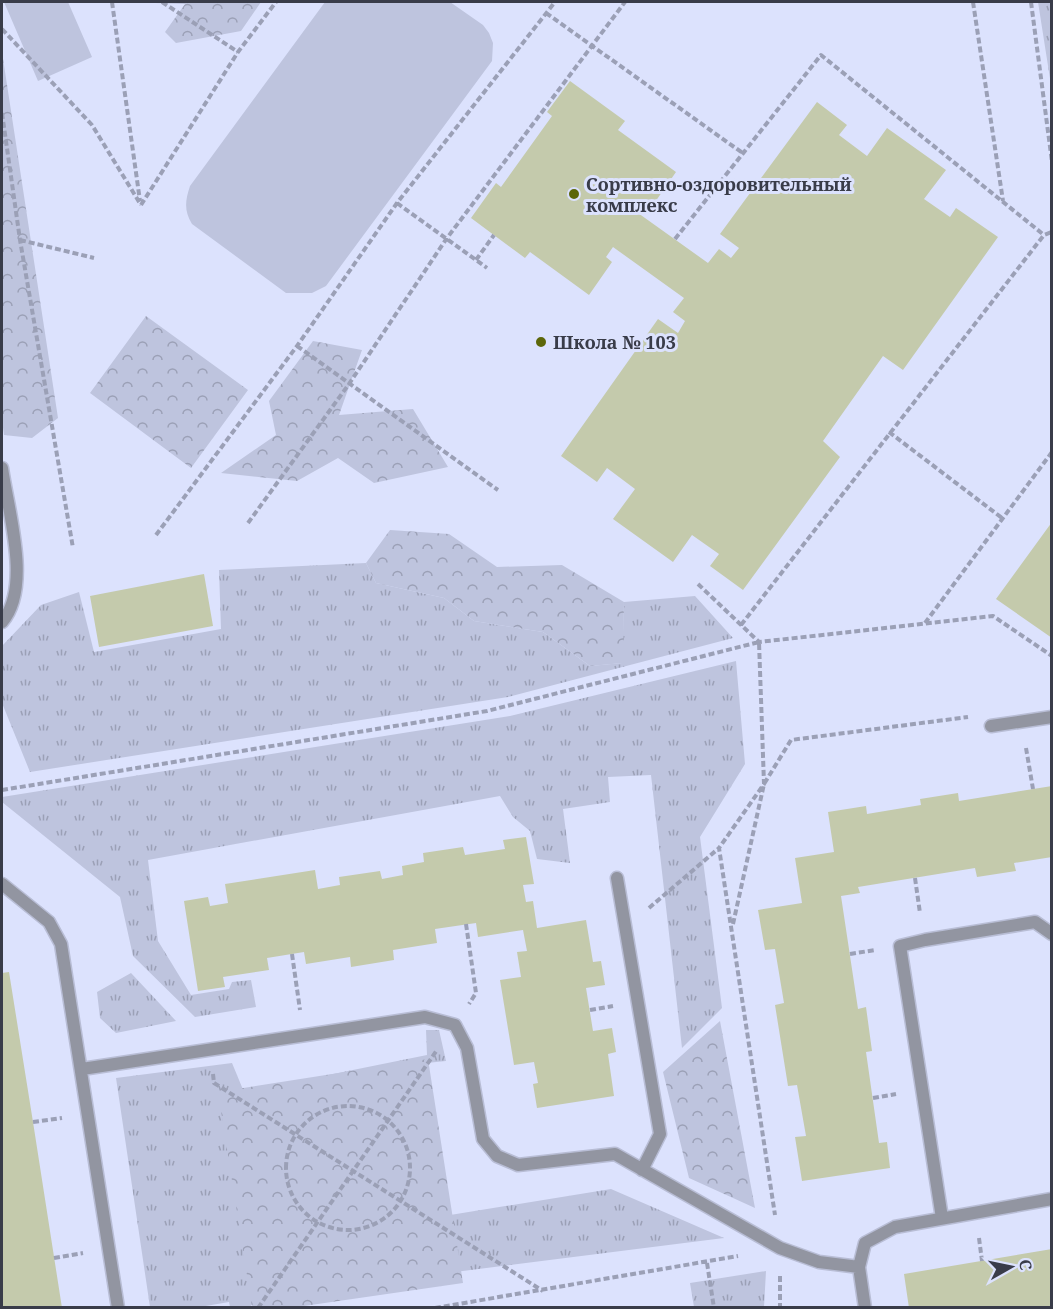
<svg xmlns="http://www.w3.org/2000/svg" width="1053" height="1309" font-family="'Noto Serif',serif">
<style>
.grass{fill:url(#grass-tufts)}
.forest{fill:url(#forest-crowns)}
.pitch{fill:#bec4de}
.building{fill:#c4caac}
.lines{fill:none;stroke-linecap:round;stroke-linejoin:round}
.lane-casing{stroke:#b8bdd5;stroke-width:15}
.path{stroke:#9ba0b6;stroke-width:4;stroke-dasharray:6 3;stroke-linecap:butt}
.lane{stroke:#9295a1;stroke-width:12}
.poi-dot{fill:#5c6609;stroke:#dce2fd;stroke-width:2}
.labels{text-anchor:middle;dominant-baseline:central;stroke-width:6;stroke-linejoin:round;paint-order:stroke}
.poi-label{font-size:18px;font-weight:bold;fill:#393c49;stroke:#dce2fd;text-anchor:start}
</style>
<defs>
<pattern id="grass-tufts" width="24" height="20" patternUnits="userSpaceOnUse" patternTransform="scale(1.5)"><rect width="24" height="20" fill="#bec4de"/><path d="M3 7l-1-3M5 7V3M7 7l1-3M15 17l-1-3M17 17v-4M19 17l1-3" fill="none" stroke="#9ba0b6"/></pattern>
<pattern id="forest-crowns" width="20" height="18" patternUnits="userSpaceOnUse" patternTransform="scale(1.5)"><rect width="20" height="18" fill="#bec4de"/><path d="M2 6a3 3 0 1 1 6 0M12 15a3 3 0 1 1 6 0" fill="none" stroke="#9ba0b6"/></pattern>
</defs>
<rect width="100%" height="100%" fill="#dce2fd"/>
<path class="grass" d="M 1038,2 L 1051,2 L 1051,85 Z
M 366,563 L 376,583 L 444,598 L 474,621 L 543,632 L 590,666 L 622,663 L 624,602 L 695,596 L 733,638 L 508,697 L 30,772 L 2,703 L 2,646 L 41,605 L 79,592 L 94,652 L 221,629 L 219,570 Z
M 736,661 L 745,764 L 700,837 L 722,1008 L 682,1048 L 651,775 L 608,777 L 610,802 L 563,809 L 570,863 L 537,859 L 530,831 L 513,817 L 500,796 L 148,860 L 158,941 L 191,995 L 229,989 L 232,982 L 251,980 L 256,1007 L 195,1017 L 133,956 L 120,897 L 2,802 L 2,797 L 510,716 Z
M 131,973 L 176,1021 L 116,1033 L 100,1018 L 97,992 Z
M 426,1030 L 439,1030 L 446,1061 L 417,1064 L 444,1216 L 611,1189 L 724,1238 L 257,1297 L 250,1307 L 230,1307 L 229,1302 L 200,1307 L 150,1307 L 116,1078 L 232,1063 L 244,1092 L 427,1055 Z
M 766,1271 L 764,1307 L 694,1307 L 690,1283 Z"/>
<path class="forest" d="M 125,2 L 261,2 L 241,31 L 176,43 L 165,32 L 185,4 Z
M 2,52 L 58,418 L 32,438 L 4,435 L 2,420 Z
M 146,316 L 248,390 L 191,468 L 90,393 Z
M 313,341 L 362,350 L 339,415 L 413,409 L 448,467 L 374,483 L 338,458 L 297,481 L 221,473 L 276,435 L 269,401 Z
M 390,530 L 449,534 L 497,567 L 562,565 L 624,602 L 623,663 L 590,666 L 543,632 L 474,621 L 444,598 L 376,583 L 366,563 Z
M 720,1021 L 755,1208 L 689,1178 L 663,1072 Z
M 428,1059 L 463,1283 L 297,1307 L 252,1307 L 218,1092 Z"/>
<path class="pitch" d="M 4,2 L 68,2 L 92,57 L 38,81 Z
M 325,2 L 450,2 L 483,25 L 489,33 L 493,43 L 492,61 L 326,286 L 312,293 L 286,293 L 192,224 C 184,211 185,201 190,186 Z"/>
<path class="building" d="M 570,81 L 625,121 L 618,130 L 676,172 L 653,205 L 647,201 L 638,213 L 708,263 L 719,249 L 731,258 L 739,248 L 720,234 L 817,102 L 847,125 L 839,135 L 867,156 L 887,128 L 946,170 L 924,199 L 950,217 L 956,208 L 998,237 L 903,370 L 883,356 L 823,441 L 840,457 L 743,590 L 710,566 L 719,554 L 692,535 L 673,562 L 613,519 L 635,489 L 607,468 L 597,482 L 561,456 L 658,319 L 678,333 L 685,321 L 673,312 L 684,298 L 613,247 L 606,257 L 612,262 L 589,295 L 530,252 L 525,258 L 471,218 L 496,183 L 501,187 L 552,116 L 547,112 Z
M 1052,522 L 1052,638 L 996,599 Z
M 204,574 L 213,626 L 99,647 L 90,596 Z
M 1052,786 L 1052,857 L 1014,863 L 1016,871 L 977,877 L 975,868 L 858,887 L 860,893 L 841,896 L 858,1009 L 866,1007 L 872,1051 L 866,1052 L 879,1143 L 887,1142 L 890,1168 L 802,1181 L 795,1137 L 806,1136 L 797,1085 L 788,1086 L 775,1005 L 784,1003 L 775,949 L 765,950 L 758,910 L 802,903 L 795,858 L 834,852 L 828,812 L 866,806 L 867,814 L 921,805 L 920,799 L 958,793 L 959,801 Z
M 526,837 L 534,884 L 523,885 L 526,902 L 533,901 L 537,928 L 586,920 L 593,962 L 601,961 L 605,985 L 586,988 L 593,1031 L 612,1028 L 616,1052 L 608,1054 L 614,1096 L 537,1108 L 533,1084 L 538,1083 L 534,1062 L 514,1065 L 500,980 L 521,977 L 517,952 L 527,951 L 523,930 L 478,937 L 476,923 L 435,929 L 437,943 L 393,950 L 394,960 L 351,967 L 350,957 L 306,964 L 304,952 L 267,958 L 269,970 L 223,977 L 225,987 L 198,991 L 184,901 L 208,897 L 210,906 L 228,903 L 225,884 L 315,870 L 318,889 L 340,885 L 339,877 L 380,871 L 382,879 L 403,875 L 402,866 L 424,862 L 423,853 L 463,847 L 465,855 L 505,849 L 503,840 Z
M 9,972 L 33,1122 L 62,1308 L 2,1308 L 2,973 Z
M 1052,1249 L 1052,1308 L 909,1308 L 904,1274 Z"/>
<g class="lines">
<defs>
<path id="lane" d="M 2,468 C 8,511 32,587 2,622
M 991,726 L 1052,717
M 617,878 L 660,1134 L 642,1170
M 2,884 L 49,922 L 61,944 L 118,1308
M 82,1069 L 425,1017 L 455,1025 L 467,1048 L 483,1139 L 497,1156 L 518,1165 L 615,1154 L 780,1248 L 819,1262 L 859,1267
M 942,1218 L 900,946 L 925,940 L 1035,922 L 1052,934
M 865,1308 L 859,1267 L 865,1243 L 895,1227 L 1052,1199"/>
</defs>
<use href="#lane" class="lane-casing"/>
<path class="path" d="M 112,2 L 140,201
M 162,2 L 238,52
M 973,2 L 1003,201
M 1031,2 L 1052,162
M 546,13 L 744,154
M 2,29 L 92,125 L 141,205
M 2,113 L 20,240 L 73,548
M 397,203 L 487,268
M 141,205 L 238,52 L 276,2
M 675,239 L 821,55 L 1044,235
M 20,240 L 94,258
M 476,260 L 494,235
M 297,346 L 498,490
M 889,432 L 1002,518
M 248,523 L 349,384 L 447,238 L 625,2
M 156,535 L 297,346 L 397,203 L 555,2
M 698,584 L 759,642 L 993,616 L 1052,656
M 925,623 L 1052,452
M 741,625 L 1044,235 L 1052,232
M 1026,748 L 1033,789
M 2,790 L 487,711 L 759,642 L 764,784 L 719,848 L 775,1215
M 915,878 L 920,913
M 649,908 L 719,848
M 466,924 L 476,993 L 469,1004
M 733,924 L 764,784 L 791,740 L 968,717
M 292,954 L 300,1010
M 850,954 L 875,950
M 590,1010 L 613,1006
M 213,1074 L 214,1083 L 543,1291
M 873,1098 L 896,1094
M286 1168a62 62 0 1 1 124 0a62 62 0 1 1-124 0Z
M 33,1122 L 62,1118
M 979,1238 L 982,1261
M 54,1258 L 83,1253
M 707,1263 L 714,1308
M 780,1276 L 780,1308
M 258,1308 L 437,1050
M 435,1308 L 738,1256"/>
<use href="#lane" class="lane"/>
</g>
<g class="poi-dot">
<circle cx="574" cy="194" r="6"/>
<circle cx="541" cy="342" r="6"/>
</g>
<g class="labels">
<g class="poi-label">
<text x="586" y="184">Сортивно-оздоровительный<tspan x="586" dy="21">комплекс</tspan></text>
<text x="553" y="342">Школа № 103</text>
</g>
</g>
<rect width="1053" height="1309" fill="none" stroke="#393c49" stroke-width="6"/>
<g transform="translate(1011 1267) rotate(81)" stroke="#dce2fd" stroke-width="4.5" paint-order="stroke">
<path d="M0-4.5L10 22L0 15L-10 22Z" fill="#393c49"/>
<text y="-9" font-size="16" font-weight="bold" text-anchor="middle" fill="#393c49">С</text>
</g>
</svg>
